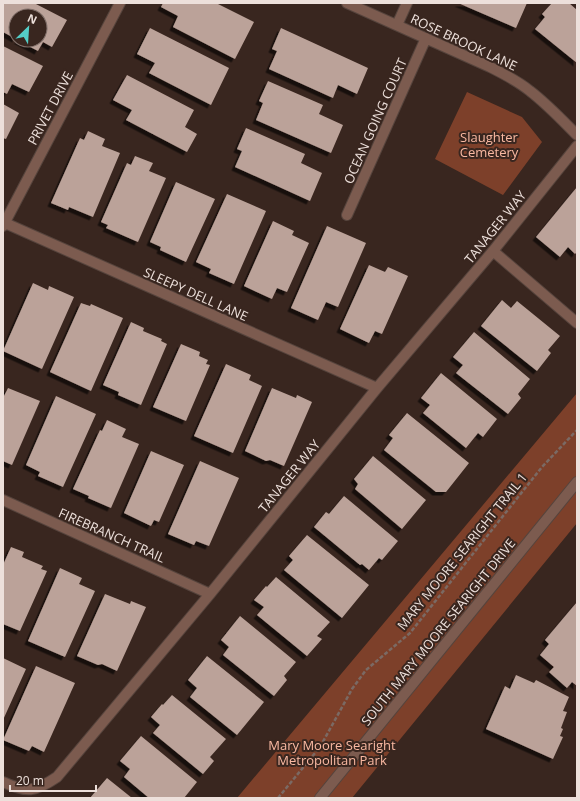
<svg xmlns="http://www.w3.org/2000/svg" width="580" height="801" font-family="'Open Sans',sans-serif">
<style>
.green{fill:#7d402a}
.building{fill:#bba299;filter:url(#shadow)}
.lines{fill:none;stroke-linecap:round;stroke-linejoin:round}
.minor-casing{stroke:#56443d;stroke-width:12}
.path{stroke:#7b6a64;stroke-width:2.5;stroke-dasharray:4 2;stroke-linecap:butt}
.minor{stroke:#7c5b4f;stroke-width:10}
.labels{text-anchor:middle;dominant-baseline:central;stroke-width:4;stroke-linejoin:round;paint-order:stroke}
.street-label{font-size:13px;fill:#ede0db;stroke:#39261f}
.park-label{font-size:13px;fill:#fab9a2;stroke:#39261f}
</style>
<defs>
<filter id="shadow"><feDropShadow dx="-3.5" dy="3.5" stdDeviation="0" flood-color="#0009"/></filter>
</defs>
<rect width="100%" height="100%" fill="#39261f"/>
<path class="green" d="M 467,92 L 522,117 L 542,142 L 503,195 L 435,159 Z
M 577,393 L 577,523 L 352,798 L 237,798 Z"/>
<path class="building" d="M 3,3 L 34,3 L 67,20 L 52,47 L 43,42 L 38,51 L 17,40 L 40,40 L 40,16 L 16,16 L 16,39 L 3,32 Z
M 163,3 L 216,3 L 254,22 L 235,59 L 173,27 L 178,16 L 161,7 Z
M 458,3 L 527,3 L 516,28 Z
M 552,3 L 569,3 L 577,10 L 577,63 L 535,29 L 545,17 L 542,14 Z
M 150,28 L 229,68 L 211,105 L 149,73 L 155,63 L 137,54 Z
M 281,28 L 368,68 L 357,94 L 338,85 L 333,98 L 269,69 L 277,51 L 272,49 Z
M 3,46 L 43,66 L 29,92 L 12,84 L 7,94 L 3,92 Z
M 127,75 L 194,110 L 185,127 L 197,134 L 187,152 L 126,120 L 132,110 L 113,100 Z
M 268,81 L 323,105 L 319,114 L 343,125 L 331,153 L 256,120 L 263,103 L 259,101 Z
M 3,104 L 19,113 L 6,139 L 3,138 Z
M 246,128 L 305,154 L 301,163 L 322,173 L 310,201 L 235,167 L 242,151 L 237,149 Z
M 88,131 L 105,139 L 102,146 L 120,153 L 93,217 L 69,207 L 68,210 L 51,203 L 80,138 L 84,140 Z
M 135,156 L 153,163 L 149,171 L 166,178 L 138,242 L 106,228 L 108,225 L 101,222 L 127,163 L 131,165 Z
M 176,182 L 215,199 L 186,262 L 160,250 L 161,247 L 150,242 Z
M 577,187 L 577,252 L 575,254 L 568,247 L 560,257 L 536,237 Z
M 227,194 L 266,211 L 234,284 L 209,273 L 211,269 L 196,262 Z
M 273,221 L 294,231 L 292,235 L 309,243 L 287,292 L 277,288 L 272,299 L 244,286 Z
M 327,226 L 366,243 L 338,307 L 326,302 L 318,320 L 291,308 Z
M 369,265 L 385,272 L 388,267 L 408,276 L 382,334 L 375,331 L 369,343 L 340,329 Z
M 33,283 L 48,290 L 49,286 L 74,297 L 42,369 L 3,351 Z
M 502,300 L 511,308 L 517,301 L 560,336 L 548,350 L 551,353 L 537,371 L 481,326 Z
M 81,303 L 90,306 L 91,304 L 123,318 L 91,391 L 50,372 Z
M 131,322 L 144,328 L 143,331 L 162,339 L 161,341 L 167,344 L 141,405 L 118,395 L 119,392 L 103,385 Z
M 474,332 L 530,379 L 518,394 L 521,398 L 508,414 L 456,373 L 463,365 L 453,357 Z
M 181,344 L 200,352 L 199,356 L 208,360 L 206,364 L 210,365 L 186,421 L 153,407 Z
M 226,364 L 251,375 L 249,380 L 262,386 L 233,453 L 194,436 Z
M 441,373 L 497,419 L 483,437 L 478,433 L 466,448 L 423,413 L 430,405 L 421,398 Z
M 8,388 L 40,401 L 12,465 L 3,461 L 3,398 Z
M 272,388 L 296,398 L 297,395 L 312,402 L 284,466 L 270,460 L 266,461 L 245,451 Z
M 56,396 L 96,414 L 63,487 L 38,476 L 40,472 L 26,465 Z
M 407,413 L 469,463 L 446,492 L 436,492 L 384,450 L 393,438 L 389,435 Z
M 107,420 L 126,429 L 122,437 L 139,444 L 111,508 L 88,498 L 89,496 L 73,489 L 100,430 L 102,431 Z
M 151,451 L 184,465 L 159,522 L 154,520 L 151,526 L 124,513 Z
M 373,456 L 426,500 L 402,529 L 355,489 L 358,484 L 354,479 Z
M 200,461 L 239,478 L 209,546 L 196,541 L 194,545 L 168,534 Z
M 344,496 L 398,541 L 382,560 L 379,558 L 369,570 L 362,564 L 360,565 L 314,527 L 326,512 L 329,514 Z
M 307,535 L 369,585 L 342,618 L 284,570 L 293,560 L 289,556 Z
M 11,547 L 24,552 L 22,557 L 43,566 L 41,569 L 47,571 L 20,631 L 3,624 L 3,565 Z
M 60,568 L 82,578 L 79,584 L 95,591 L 65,657 L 28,641 Z
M 276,577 L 330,622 L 317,636 L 322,639 L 307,656 L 257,615 L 264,607 L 254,600 L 266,586 L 267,587 Z
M 105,594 L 130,604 L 131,601 L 146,607 L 117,671 L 102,664 L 98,665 L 77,656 Z
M 577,602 L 577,686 L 572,682 L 567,688 L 549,672 L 554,667 L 540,655 L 549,644 L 545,640 Z
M 240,616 L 296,662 L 284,676 L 287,680 L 274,696 L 223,655 L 229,647 L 221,640 Z
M 207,656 L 264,702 L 237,735 L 190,697 L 197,688 L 188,680 Z
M 3,658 L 26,669 L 3,720 Z
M 36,666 L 75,683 L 44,752 L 32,746 L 29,751 L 3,740 Z
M 516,675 L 534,683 L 536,680 L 569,697 L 563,711 L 567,712 L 561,728 L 563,729 L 560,736 L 563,737 L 553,759 L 486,729 L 505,686 L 510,689 Z
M 172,695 L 226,739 L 210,757 L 214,761 L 203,774 L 153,733 L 160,725 L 151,717 L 162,704 L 163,705 Z
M 141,736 L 197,782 L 184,798 L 149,798 L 124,777 L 130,769 L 120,761 Z
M 107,778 L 132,798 L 90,798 Z"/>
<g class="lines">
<defs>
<path id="minor" d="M 347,3 L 490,67 C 504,74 518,81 530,91 C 547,104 562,120 577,135
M 397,25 L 407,3
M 347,215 L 426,38
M 5,223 L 377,388
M 3,226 L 120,3
M 493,251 L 577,323
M 3,500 L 210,594
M 3,782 C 27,793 35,792 57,777 L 210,594 L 377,388 L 493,251 L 577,146
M 320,798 L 577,482"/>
</defs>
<use href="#minor" class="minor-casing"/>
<path class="path" d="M 278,798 L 320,747 L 352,689 L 366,670 L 410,633 L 542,467 L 577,430"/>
<use href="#minor" class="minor"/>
</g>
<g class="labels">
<g class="street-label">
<text transform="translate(464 42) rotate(25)">ROSE BROOK LANE</text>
<text transform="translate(50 108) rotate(-62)">PRIVET DRIVE</text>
<text transform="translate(375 121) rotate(-66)">OCEAN GOING COURT</text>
<text transform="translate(495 227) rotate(-51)">TANAGER WAY</text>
<text transform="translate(196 294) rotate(24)">SLEEPY DELL LANE</text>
<text transform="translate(289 476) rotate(-51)">TANAGER WAY</text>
<text transform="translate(112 535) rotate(24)">FIREBRANCH TRAIL</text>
<text transform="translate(462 551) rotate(-51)">MARY MOORE SEARIGHT TRAIL 1</text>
<text transform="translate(438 632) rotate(-51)">SOUTH MARY MOORE SEARIGHT DRIVE</text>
</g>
<g class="park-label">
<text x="489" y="137">Slaughter<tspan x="489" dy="15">Cemetery</tspan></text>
<text x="332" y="745">Mary Moore Searight<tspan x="332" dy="15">Metropolitan Park</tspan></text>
</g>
</g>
<rect width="580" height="801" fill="none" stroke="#ede0db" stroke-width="8"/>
<g transform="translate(28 28) rotate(25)"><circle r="19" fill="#39261f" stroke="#81706a"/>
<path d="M0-3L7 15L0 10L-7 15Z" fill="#54cdc7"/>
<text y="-6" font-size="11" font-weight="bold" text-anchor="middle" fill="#ede0db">N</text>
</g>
<path d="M10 785v6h86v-6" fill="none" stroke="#ede0db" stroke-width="2"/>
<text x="16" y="785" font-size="12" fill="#ede0db" stroke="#39261f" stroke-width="3" paint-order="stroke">20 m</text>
</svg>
